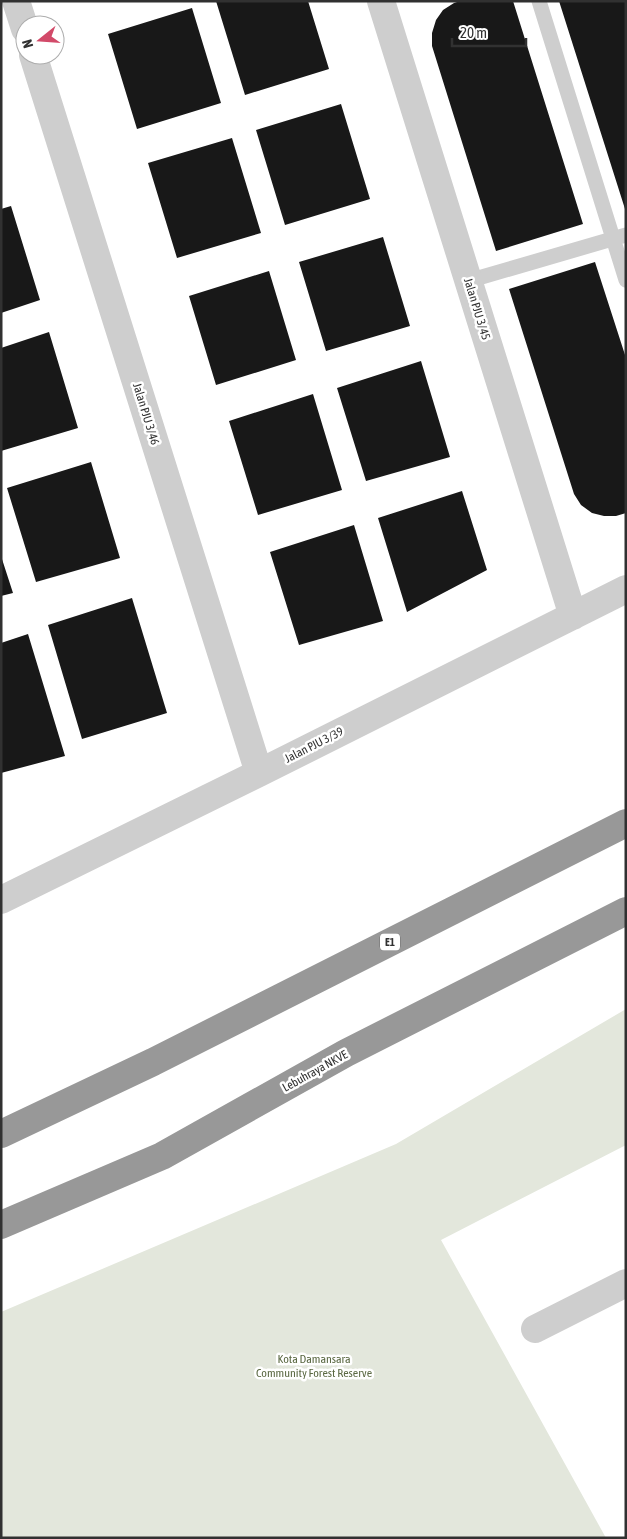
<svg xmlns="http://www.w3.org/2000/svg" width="627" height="1539" font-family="'Asap Condensed',sans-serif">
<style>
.green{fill:#e3e7dc}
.building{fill:#181818}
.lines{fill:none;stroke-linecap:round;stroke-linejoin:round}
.lane{stroke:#cecece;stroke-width:15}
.street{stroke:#cecece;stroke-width:28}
.highway{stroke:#989898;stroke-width:28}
.labels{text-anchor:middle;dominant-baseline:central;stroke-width:5;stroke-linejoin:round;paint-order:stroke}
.shield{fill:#fff;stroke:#6f6f6f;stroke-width:1}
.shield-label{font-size:11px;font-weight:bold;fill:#313131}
.street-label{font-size:12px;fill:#313131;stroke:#fff}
.park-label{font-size:12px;fill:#5b6943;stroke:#fff}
</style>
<rect width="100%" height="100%" fill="#fff"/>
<path class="green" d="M 626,1009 L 626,1145 L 441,1240 L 606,1538 L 1,1538 L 1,1312 L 396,1144 Z"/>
<path class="building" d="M 216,1 L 308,1 L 329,69 L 245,95 Z
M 460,1 L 513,1 L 583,224 L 496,251 L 432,46 L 432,33 L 436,20 L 443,10 L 454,3 Z
M 559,1 L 626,1 L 626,209 L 625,209 Z
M 192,8 L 221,103 L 137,129 L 108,34 Z
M 341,104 L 370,199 L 285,225 L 256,130 Z
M 232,138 L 261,233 L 177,258 L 148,163 Z
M 11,206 L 40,300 L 1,313 L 1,209 Z
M 383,237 L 410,326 L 326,351 L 299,262 Z
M 595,262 L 626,358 L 626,513 L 616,516 L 604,516 L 592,513 L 581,505 L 574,494 L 509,289 Z
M 269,271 L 296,360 L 216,385 L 189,296 Z
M 49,332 L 78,428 L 1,451 L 1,348 Z
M 421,361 L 450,457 L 366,481 L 337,388 Z
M 313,394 L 342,490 L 258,515 L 229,421 Z
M 91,462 L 120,558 L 36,582 L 7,488 Z
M 462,491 L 487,570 L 407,612 L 378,518 Z
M 354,525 L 383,621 L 299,645 L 270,552 Z
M 1,556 L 13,593 L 1,596 Z
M 132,598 L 167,713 L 82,739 L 48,625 Z
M 28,634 L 65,756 L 1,773 L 1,643 Z"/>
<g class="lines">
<path class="lane" d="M 539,1 L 626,280
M 468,281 L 626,235"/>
<path class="street" d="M 16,1 L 25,29
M 381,1 L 573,616
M 33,55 L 259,773
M 1,900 L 259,773 L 626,589
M 535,1329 L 626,1283"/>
<path class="highway" d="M 1,1134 L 153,1062 L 626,823
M 1,1225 L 162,1156 L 346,1053 L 626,911"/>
</g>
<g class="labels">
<rect class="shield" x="380" y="933.5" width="20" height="17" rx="4"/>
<g class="shield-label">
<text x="390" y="942">E1</text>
</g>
<g class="street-label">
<text transform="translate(477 309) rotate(73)">Jalan PJU 3/45</text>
<text transform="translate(146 414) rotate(73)">Jalan PJU 3/46</text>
<text transform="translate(314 745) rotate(-27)">Jalan PJU 3/39</text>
<text transform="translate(315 1071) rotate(-29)">Lebuhraya NKVE</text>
</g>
<g class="park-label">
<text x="314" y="1359">Kota Damansara<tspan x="314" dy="14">Community Forest Reserve</tspan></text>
</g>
</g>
<rect width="627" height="1539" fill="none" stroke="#313131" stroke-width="5"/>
<g transform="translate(40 40) rotate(253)"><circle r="24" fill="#ffffff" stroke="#adadad"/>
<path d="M0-4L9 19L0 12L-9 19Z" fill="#d24a69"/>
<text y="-8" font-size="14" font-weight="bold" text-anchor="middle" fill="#313131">N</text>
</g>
<path d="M452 38v8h74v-8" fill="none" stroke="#313131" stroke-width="2.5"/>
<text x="460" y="38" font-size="15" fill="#313131" stroke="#ffffff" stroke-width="4" paint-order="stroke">20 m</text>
</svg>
